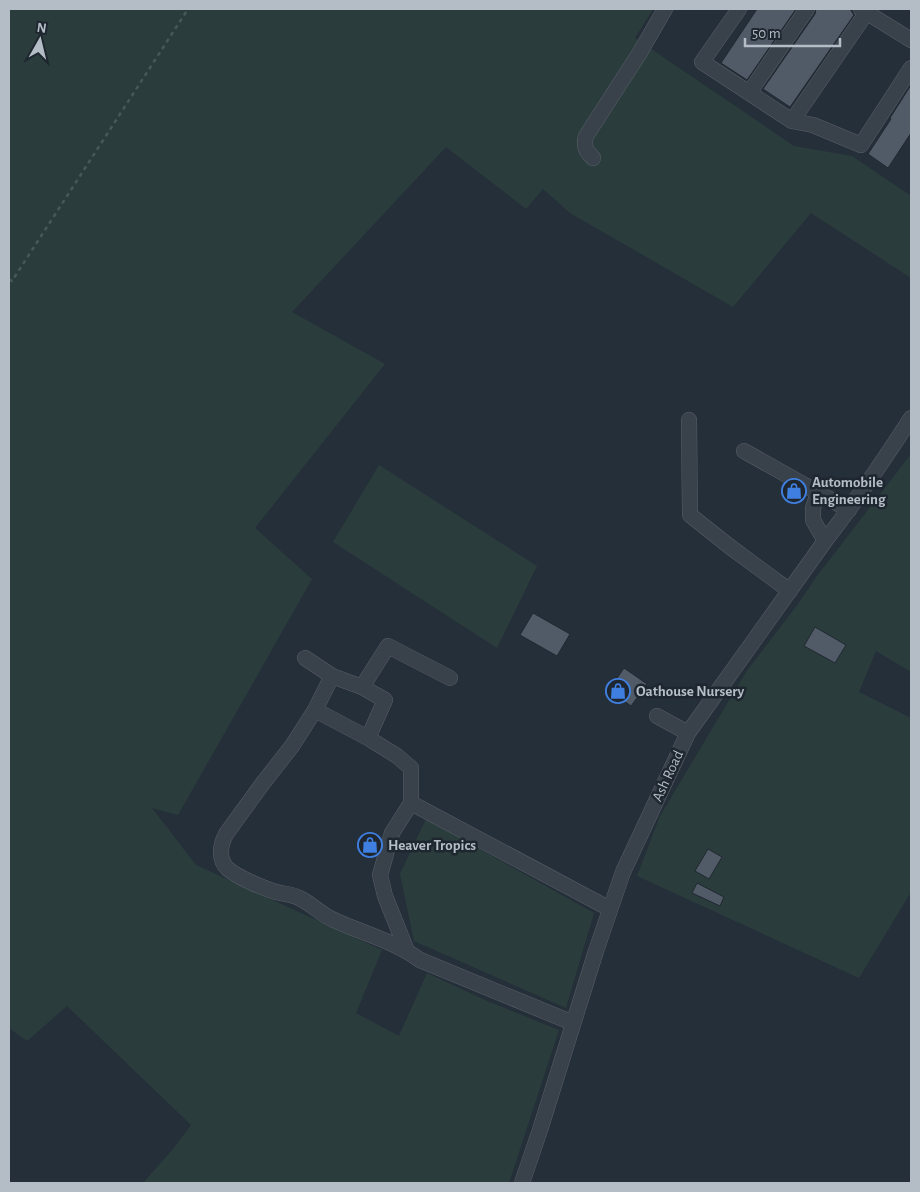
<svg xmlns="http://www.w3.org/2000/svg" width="920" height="1192" font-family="'Alegreya Sans',sans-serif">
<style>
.green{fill:#2a3d3c;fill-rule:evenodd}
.building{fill:#515b67;stroke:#202831}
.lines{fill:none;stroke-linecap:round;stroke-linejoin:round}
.minor-casing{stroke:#575f68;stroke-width:16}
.path{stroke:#47585a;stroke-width:2.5;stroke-dasharray:4 4;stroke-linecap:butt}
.minor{stroke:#39414a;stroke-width:15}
.labels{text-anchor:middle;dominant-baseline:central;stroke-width:5;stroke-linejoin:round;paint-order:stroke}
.poi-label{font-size:15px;font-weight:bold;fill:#b4bcc5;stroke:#1e262f;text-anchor:start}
.street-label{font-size:15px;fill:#b4bcc5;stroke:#1e262f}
</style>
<rect width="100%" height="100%" fill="#252f39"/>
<path class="green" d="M 9,9 L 653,9 L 635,38 L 794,146 L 852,156 L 911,196 L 911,278 L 811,213 L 733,307 L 570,213 L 543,189 L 526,209 L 446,147 L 292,312 L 385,364 L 255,528 L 312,579 L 178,815 L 152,808 L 196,865 L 382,950 L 356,1013 L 399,1036 L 427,973 L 487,1001 L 559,1030 L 509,1183 L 143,1183 L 173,1149 L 191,1125 L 67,1006 L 27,1041 L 9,1028 Z
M 911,454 L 911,672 L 876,651 L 859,692 L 911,718 L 911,892 L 859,978 L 637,876 L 660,816 L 746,672 L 798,604 L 817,576 ZM 815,627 L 846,645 L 835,663 L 804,646 ZM 708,849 L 722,857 L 709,879 L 696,871 ZM 698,883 L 724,897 L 720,906 L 693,893 Z
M 379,465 L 537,566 L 497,648 L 333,542 Z
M 426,819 L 594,913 L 566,1008 L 414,941 L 400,874 Z"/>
<path class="building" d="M 757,9 L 796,9 L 747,80 L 721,63 Z
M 816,9 L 850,9 L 854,15 L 790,107 L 763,89 L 815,14 Z
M 911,85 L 911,133 L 888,168 L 868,154 L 891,119 L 890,118 Z
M 533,613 L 570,634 L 557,656 L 520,635 Z
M 815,627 L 846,645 L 835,663 L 804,646 Z
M 624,668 L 647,684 L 631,706 L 609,690 Z
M 708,849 L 722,857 L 709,879 L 695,871 Z
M 697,883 L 724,897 L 720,906 L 692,893 Z"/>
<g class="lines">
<defs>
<path id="minor" d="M 739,9 L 702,62 L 792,121 L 813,125 L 861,145 L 911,68
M 861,9 L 911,40
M 749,93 L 807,9
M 792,121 L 867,12
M 593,158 C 586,151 583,146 586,136 L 639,54 L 665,9
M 689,420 L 690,515 L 729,546 L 790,591
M 744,451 L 849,510
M 818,493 L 813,508 L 813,520 L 825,541
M 305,658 L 332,676 L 362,687 L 385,700 L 368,738 L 397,756 L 411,768 L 411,803 L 392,833 L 380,875 L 385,896 L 407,951
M 332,676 L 315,710 L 292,746 L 263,783 L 226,834 C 220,845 218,860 228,869 C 237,877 265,889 276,892 C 284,894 292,894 299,898 C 311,903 321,915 334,920 C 362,933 394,941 420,960 L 573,1023
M 362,687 L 388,646 L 450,678
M 315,710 L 368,738
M 657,716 L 688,733
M 411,803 L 610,909
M 522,1183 L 540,1130 L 596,951 L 623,872 L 688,733 L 825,541 C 856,501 884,460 911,418"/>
</defs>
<use href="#minor" class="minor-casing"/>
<path class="path" d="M 9,279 L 12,281 L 188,9"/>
<use href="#minor" class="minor"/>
</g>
<defs>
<symbol id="shop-ring" viewBox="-11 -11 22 22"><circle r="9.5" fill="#1e262f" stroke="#3f7fe0" stroke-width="1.5"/><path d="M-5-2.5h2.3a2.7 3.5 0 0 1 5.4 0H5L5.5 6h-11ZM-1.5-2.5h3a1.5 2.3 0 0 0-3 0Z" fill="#3f7fe0"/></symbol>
</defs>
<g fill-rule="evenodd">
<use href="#shop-ring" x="780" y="477" width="28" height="28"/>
<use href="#shop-ring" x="604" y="677" width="28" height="28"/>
<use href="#shop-ring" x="356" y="831" width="28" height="28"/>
</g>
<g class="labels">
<g class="poi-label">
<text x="812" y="482">Automobile<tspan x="812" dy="17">Engineering</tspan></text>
<text x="636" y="691">Oathouse Nursery</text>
<text x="388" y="845">Heaver Tropics</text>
</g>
<g class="street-label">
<text transform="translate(668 776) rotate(-65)">Ash Road</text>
</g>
</g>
<rect width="920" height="1192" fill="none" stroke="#b4bcc5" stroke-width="20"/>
<g transform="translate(40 40) rotate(8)" stroke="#1e262f" stroke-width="4" paint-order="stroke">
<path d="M0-4L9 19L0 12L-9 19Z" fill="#b4bcc5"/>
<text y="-8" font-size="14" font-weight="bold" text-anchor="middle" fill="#b4bcc5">N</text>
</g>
<path d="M745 38v8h95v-8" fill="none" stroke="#b4bcc5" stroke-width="2.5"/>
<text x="752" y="38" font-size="15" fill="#b4bcc5" stroke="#1e262f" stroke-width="4" paint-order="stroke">50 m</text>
</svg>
